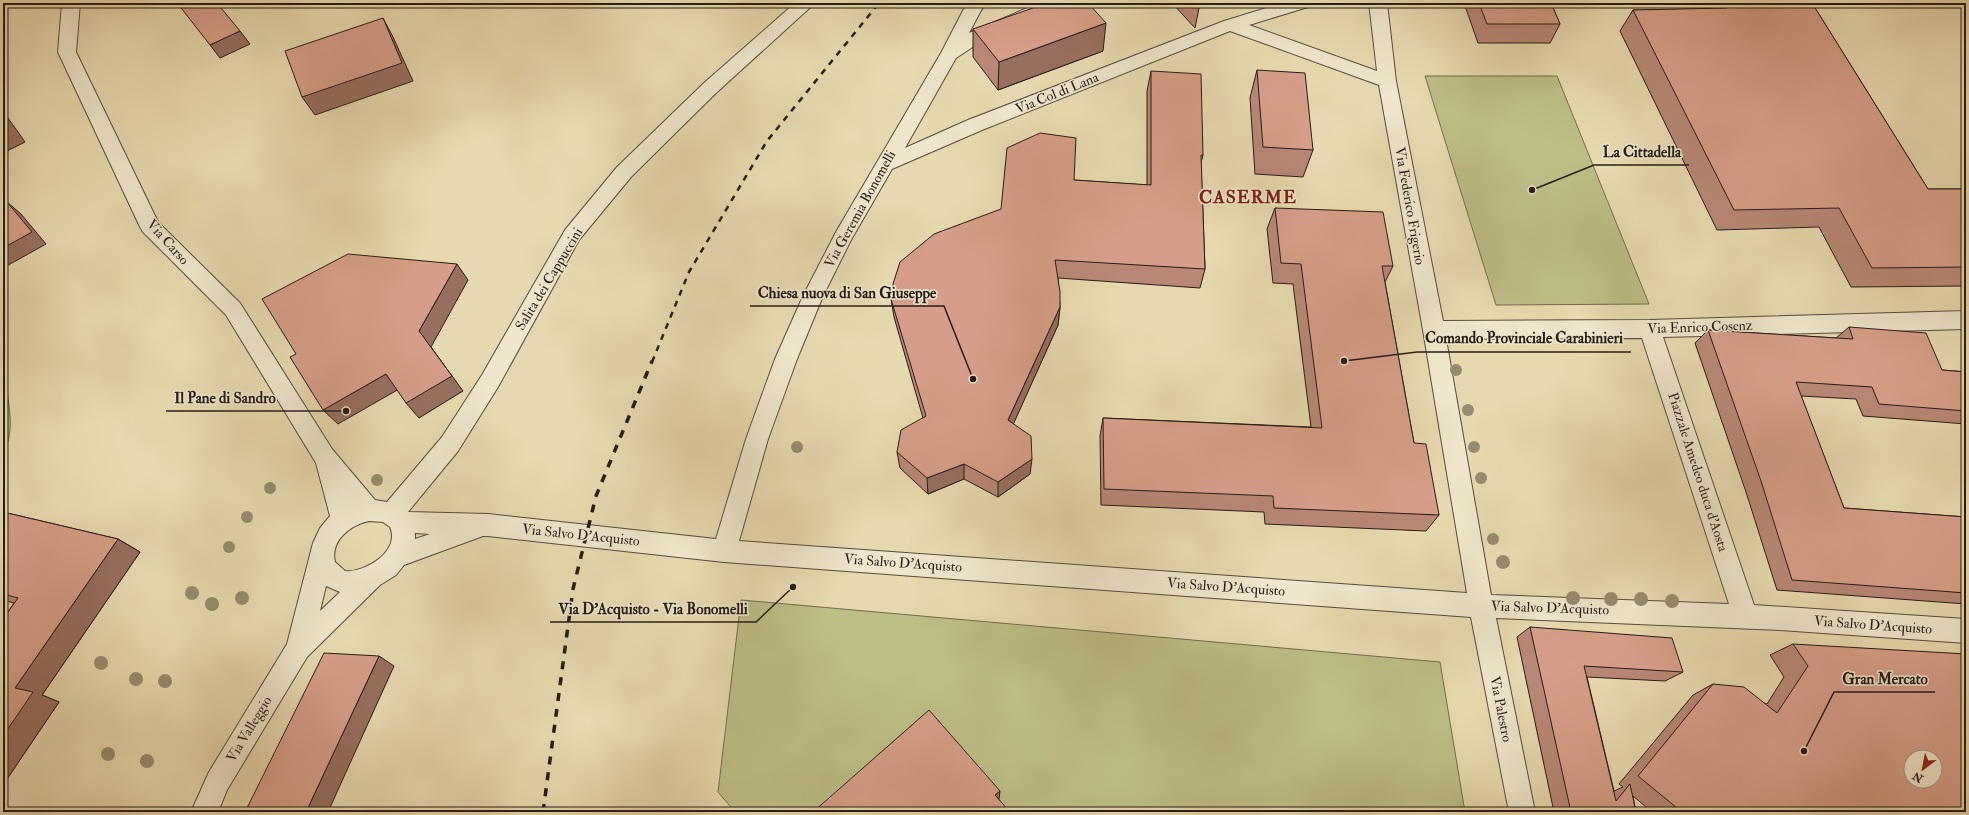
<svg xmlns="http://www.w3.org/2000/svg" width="1969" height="815" font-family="'IM FELL Double Pica',serif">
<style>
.green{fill:#bdbd86;stroke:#726c4e}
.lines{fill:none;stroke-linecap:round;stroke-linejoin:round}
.minor-casing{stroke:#574b3d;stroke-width:2}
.minor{fill:#efe6cb;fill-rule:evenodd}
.rail-far1{stroke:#271c17;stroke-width:2.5;stroke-dasharray:6 6;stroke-linecap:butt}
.rail{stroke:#271c17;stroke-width:3.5;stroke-dasharray:8 8;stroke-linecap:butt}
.tree{fill:#968b6e}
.wall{fill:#b88875;stroke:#271c17}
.shaded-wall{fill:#966f5f;stroke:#271c17}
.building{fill:#d69e88;stroke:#271c17;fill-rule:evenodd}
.labels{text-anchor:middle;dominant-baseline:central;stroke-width:3;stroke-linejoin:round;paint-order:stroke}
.street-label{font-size:14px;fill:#271c17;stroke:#efe6cb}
.district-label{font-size:18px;font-weight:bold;letter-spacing:1px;fill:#7a1f14;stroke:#efe6cb}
.leader{fill:none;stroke:#271c17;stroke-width:1.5}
.callout-dot{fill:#271c17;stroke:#efe6cb;stroke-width:1.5}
.callout-label{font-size:15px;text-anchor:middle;font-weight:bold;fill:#271c17;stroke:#efe6cb;stroke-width:3;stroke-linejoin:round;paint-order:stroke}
</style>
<rect width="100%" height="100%" fill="#e7d9af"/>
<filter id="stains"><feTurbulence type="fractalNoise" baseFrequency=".005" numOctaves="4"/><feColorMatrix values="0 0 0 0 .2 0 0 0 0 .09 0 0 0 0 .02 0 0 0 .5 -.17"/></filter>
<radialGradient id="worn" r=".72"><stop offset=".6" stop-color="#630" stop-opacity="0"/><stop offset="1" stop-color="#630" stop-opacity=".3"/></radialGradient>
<path class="green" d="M 1425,76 L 1557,76 L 1649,304 L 1496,305 Z
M 3,386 L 7,390 C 10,414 14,432 3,455 Z
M 741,600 L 1440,662 L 1465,812 L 1005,812 L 999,799 L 827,812 L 735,812 L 718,792 Z"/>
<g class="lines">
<defs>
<path id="minor" d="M 62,3 L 80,3 L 76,52 L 158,222 L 240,303 L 332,449 L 375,500 L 387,502 L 442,437 L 482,375 L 565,230 L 617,167 L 704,83 L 795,3 L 815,3 L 716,93 L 631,177 L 579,240 L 498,387 L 458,451 L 408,512 L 488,514 L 716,539 L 746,439 L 775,359 L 803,296 L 836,232 L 941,53 L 967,3 L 985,3 L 969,33 L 1039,3 L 1064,3 L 1061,7 L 988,37 L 956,58 L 905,148 L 968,120 L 1224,21 L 1283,3 L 1311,3 L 1308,7 L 1249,25 L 1377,71 L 1369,3 L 1387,3 L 1396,81 L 1443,321 L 1650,320 L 1966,311 L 1966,329 L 1663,337 L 1754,605 L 1966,619 L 1966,643 L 1780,630 L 1496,618 L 1535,812 L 1509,812 L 1471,617 L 724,562 L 488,536 L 483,536 L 404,565 L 396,575 L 380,585 L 307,657 L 227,790 L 218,812 L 191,812 L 209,772 L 287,644 L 313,543 L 320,528 L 330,516 L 316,463 L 226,315 L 143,232 L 140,227 L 58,52 ZM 1230,31 L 1379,85 L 1423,330 L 1467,593 L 739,541 L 768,439 L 797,359 L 823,296 L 851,240 L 892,169 L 982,130 ZM 1642,338 L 1729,604 L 1491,595 L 1446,339 ZM 369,521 L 383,522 L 390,527 C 401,551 365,573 345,571 L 335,562 C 330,541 350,525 369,521 ZM 415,533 L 430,534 L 415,539 ZM 326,586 L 340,592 L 320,611 Z"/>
</defs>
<use href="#minor" class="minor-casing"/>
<use href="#minor" class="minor"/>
<path class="rail-far1" d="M 652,362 L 689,272 L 767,141 L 879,3"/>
<path class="rail" d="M 543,812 L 573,589 L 596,496 L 652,361"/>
</g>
<g class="tree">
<circle cx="1456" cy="370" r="6"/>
<circle cx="1468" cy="410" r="6"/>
<circle cx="797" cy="447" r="6"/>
<circle cx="1474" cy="447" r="6"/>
<circle cx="1481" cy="478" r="6"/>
<circle cx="377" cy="480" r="6"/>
<circle cx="270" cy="488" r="6"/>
<circle cx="247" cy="517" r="6"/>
<circle cx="1493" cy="539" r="6"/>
<circle cx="229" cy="547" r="6"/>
<circle cx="1503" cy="562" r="7"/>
<circle cx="192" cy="593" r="7"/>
<circle cx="242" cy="598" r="7"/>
<circle cx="1573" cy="598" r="7"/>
<circle cx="1611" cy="599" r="7"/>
<circle cx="1641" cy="599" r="7"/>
<circle cx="1672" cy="601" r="7"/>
<circle cx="212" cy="604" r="7"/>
<circle cx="101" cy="663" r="7"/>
<circle cx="136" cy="679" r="7"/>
<circle cx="165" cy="681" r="7"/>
<circle cx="108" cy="754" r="7"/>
<circle cx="147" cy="761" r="7"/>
</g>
<path class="wall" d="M 1172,3 L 1200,3 L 1195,28 Z
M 1464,3 L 1551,3 L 1560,24 L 1550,43 L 1478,43 Z
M 1698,3 L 1812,3 L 1928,189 L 1966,189 L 1966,286 L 1851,287 L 1819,227 L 1717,230 L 1620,31 L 1633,10 L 1701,9 Z
M 973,29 L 1103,51 L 998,90 L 973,57 Z
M 1257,70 L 1313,150 L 1303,177 L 1255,174 L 1250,98 Z
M 1151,71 L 1203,155 L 1201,163 L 1205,269 L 1200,288 L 1058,278 L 1060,307 L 1058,325 L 1013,424 L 1030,474 L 998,497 L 964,479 L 928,494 L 900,468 L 897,452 L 923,418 L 894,317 L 891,299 L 1001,209 L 1074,180 L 1147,185 L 1147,91 Z
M 1275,208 L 1393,266 L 1385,282 L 1414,443 L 1439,515 L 1426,531 L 1265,524 L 1264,512 L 1101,505 L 1100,436 L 1103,418 L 1311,427 L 1293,284 L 1273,283 L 1267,229 Z
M 1849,327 L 1942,370 L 1966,372 L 1966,424 L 1863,416 L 1856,399 L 1801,396 L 1844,508 L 1966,517 L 1966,604 L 1777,590 L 1746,492 L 1695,343 L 1708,330 L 1836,338 Z
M 3,512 L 118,539 L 140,552 L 42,695 L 59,702 L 3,785 L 3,619 L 14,603 L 3,600 Z
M 1530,627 L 1683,672 L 1665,681 L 1587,677 L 1614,791 L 1623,787 L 1619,784 L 1693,695 L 1713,684 L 1767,704 L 1784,677 L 1770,655 L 1793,644 L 1966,812 L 1652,812 L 1633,796 L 1636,812 L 1554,812 L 1517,637 Z"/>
<path class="shaded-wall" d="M 673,3 L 686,3 L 673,6 Z
M 383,18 L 393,37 L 413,81 L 315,115 L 302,97 Z
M 1106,23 L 1103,51 L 998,90 L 999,62 Z
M 240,31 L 250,44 L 220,58 L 210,45 Z
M 3,111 L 25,142 L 3,153 Z
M 7,202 L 21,214 L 46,244 L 3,268 L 3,248 Z
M 457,264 L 468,280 L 431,347 L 463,391 L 419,418 L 406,403 L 419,331 Z
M 1060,307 L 1058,325 L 1008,436 L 1008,420 Z
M 386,374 L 399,389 L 338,424 L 323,410 Z
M 1032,459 L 1030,474 L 998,497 L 998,482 Z
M 964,464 L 964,479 L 928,494 L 927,478 Z
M 118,539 L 140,552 L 42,695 L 59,702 L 3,785 L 3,736 L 15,688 Z
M 379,656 L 394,666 L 328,812 L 306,812 Z
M 1000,791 L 999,799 L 995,795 Z"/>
<path class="building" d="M 180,3 L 217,3 L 240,31 L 210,45 L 178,4 Z
M 1047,3 L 1088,3 L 1106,23 L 999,62 L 973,29 Z
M 1479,3 L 1551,3 L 1560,24 L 1487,24 Z
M 1724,3 L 1812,3 L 1928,189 L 1966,189 L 1966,267 L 1872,268 L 1839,208 L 1734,210 L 1633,10 L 1727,8 Z
M 383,18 L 402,63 L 302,97 L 285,51 Z
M 1257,70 L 1305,73 L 1313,150 L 1263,147 Z
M 1151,71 L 1201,74 L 1203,155 L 1201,155 L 1205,269 L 1055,260 L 1060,292 L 1060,307 L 1008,420 L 1031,436 L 1032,459 L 998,482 L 964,464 L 927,478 L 897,452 L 901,430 L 926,416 L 891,299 L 893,284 L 900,262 L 934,234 L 1001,209 L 1007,148 L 1040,133 L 1076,138 L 1074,180 L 1151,185 Z
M 3,120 L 6,124 L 3,126 Z
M 7,202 L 32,232 L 3,248 L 3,204 Z
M 1275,208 L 1383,212 L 1393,266 L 1382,266 L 1414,443 L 1426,444 L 1439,515 L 1274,508 L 1273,496 L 1104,489 L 1103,418 L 1322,428 L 1301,264 L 1281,263 Z
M 348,254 L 457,264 L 419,331 L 452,376 L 406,403 L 386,374 L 323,410 L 290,357 L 296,354 L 262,299 Z
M 1849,327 L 1926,333 L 1942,370 L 1966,372 L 1966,411 L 1879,404 L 1872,387 L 1796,382 L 1844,508 L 1966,517 L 1966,593 L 1792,580 L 1761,481 L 1708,330 L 1853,339 Z
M 3,512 L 118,539 L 15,688 L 33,692 L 3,736 L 3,619 L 18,598 L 3,594 Z
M 1530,627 L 1672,638 L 1683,672 L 1584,666 L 1616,801 L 1630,784 L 1636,812 L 1571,812 Z
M 1793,644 L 1966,654 L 1966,812 L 1682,812 L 1638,776 L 1713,684 L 1744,687 L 1777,713 L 1808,666 ZM 1911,757 L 1935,757 L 1935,781 L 1911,781 Z
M 324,653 L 379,656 L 306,812 L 245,812 Z
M 929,710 L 1000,791 L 995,795 L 1010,812 L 813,812 Z"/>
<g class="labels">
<g class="street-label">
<text transform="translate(1057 93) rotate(-22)">Via Col di Lana</text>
<text transform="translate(1410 206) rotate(80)">Via Federico Frigerio</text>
<text transform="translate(860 209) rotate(-61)">Via Geremia Bonomelli</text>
<text transform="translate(168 242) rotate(48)">Via Carso</text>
<text transform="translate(549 279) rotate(-59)">Salita dei Cappuccini</text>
<text transform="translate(1700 327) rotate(-2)">Via Enrico Cosenz</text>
<text transform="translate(1698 472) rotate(72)">Piazzale Amedeo duca d'Aosta</text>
<text transform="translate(581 535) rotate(6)">Via Salvo D'Acquisto</text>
<text transform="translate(903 563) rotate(4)">Via Salvo D'Acquisto</text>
<text transform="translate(1226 587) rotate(4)">Via Salvo D'Acquisto</text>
<text transform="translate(1550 608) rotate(2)">Via Salvo D'Acquisto</text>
<text transform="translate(1873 625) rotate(4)">Via Salvo D'Acquisto</text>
<text transform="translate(1501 709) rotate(79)">Via Palestro</text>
<text transform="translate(249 729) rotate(-59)">Via Valleggio</text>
</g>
<g class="district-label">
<text x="1248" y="197">CASERME</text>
</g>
</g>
<path class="leader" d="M1532 190L1594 165H1689M973 379L944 306H750M1344 361L1417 352H1631M346 411L284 411H166M793 587L756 622H550M1804 751L1834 692H1935"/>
<g class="callout-dot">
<circle cx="1532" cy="190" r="4"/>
<circle cx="973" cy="379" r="4"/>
<circle cx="1344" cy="361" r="4"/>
<circle cx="346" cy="411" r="4"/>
<circle cx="793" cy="587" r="4"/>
<circle cx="1804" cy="751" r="4"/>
</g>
<g class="callout-label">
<text x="1642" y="157">La Cittadella</text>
<text x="847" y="298">Chiesa nuova di San Giuseppe</text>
<text x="1524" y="343">Comando Provinciale Carabinieri</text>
<text x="225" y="403">Il Pane di Sandro</text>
<text x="653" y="614">Via D'Acquisto - Via Bonomelli</text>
<text x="1885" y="684">Gran Mercato</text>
</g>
<rect width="1969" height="815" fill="none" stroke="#e7d9af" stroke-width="16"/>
<rect x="4" y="4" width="1961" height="807" fill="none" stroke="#271c17" stroke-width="2"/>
<rect x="8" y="8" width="1953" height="799" fill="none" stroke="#271c17"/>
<g transform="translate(1923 769) rotate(212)"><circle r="19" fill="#efe6cb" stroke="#9f9583"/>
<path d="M0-3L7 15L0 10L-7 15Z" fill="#8f2418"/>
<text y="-6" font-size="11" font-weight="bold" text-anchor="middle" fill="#271c17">N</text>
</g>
<rect width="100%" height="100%" filter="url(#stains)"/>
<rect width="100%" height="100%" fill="url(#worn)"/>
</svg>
